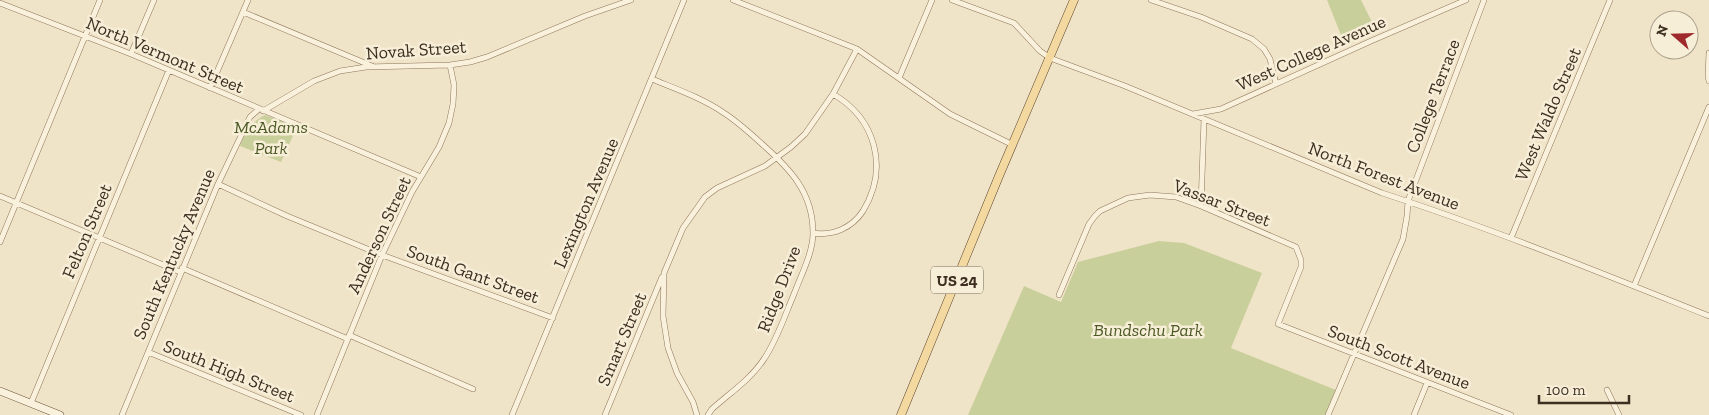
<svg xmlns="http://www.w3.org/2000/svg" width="1709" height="415" font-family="'Zilla Slab',serif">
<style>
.green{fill:#c9cf9b}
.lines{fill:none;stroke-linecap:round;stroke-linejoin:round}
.street-casing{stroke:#8d765c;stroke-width:6}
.secondary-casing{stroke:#6f573f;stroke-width:8}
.primary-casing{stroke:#5b4430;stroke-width:9}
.street{stroke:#faf1dc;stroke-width:5}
.secondary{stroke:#faf1dc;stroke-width:7}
.primary{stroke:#f3d9a0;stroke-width:8}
.labels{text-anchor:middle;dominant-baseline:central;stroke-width:5;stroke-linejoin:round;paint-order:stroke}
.shield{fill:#f7eed8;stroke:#756857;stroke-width:1}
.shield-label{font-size:16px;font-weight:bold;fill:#3d2e20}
.street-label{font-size:18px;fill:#3d2e20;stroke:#f7eed8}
.park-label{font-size:18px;font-style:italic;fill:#4d5a26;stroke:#f7eed8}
</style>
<rect width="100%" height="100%" fill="#f0e4c8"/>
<path class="green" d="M 1327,0 L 1361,0 L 1376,30 L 1345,45 Z
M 265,115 L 297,127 L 281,162 L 240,146 C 246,132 251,122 265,115 Z
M 1159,241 L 1184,243 L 1262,273 L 1231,348 L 1336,390 L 1325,415 L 968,415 L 1024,286 L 1061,302 L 1078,262 Z"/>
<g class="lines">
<defs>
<path id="street" d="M 733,0 L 857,49 L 950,114 L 1013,145
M 952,0 L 1014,23 L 1040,51 L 1050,58 L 1125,86 L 1382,193 C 1493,229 1601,273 1709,316
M 1151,0 L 1201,17 L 1252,39 L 1264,49 L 1270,59 L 1276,84
M 0,3 L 131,54 L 421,177
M 243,12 L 372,66
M 1709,53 L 1708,76 L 1709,81
M 131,54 L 154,0
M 899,78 L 932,0
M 652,79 C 676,89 702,98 724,113 C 738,122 750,133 762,144 C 790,169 813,192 813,233 C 813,253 801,275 794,294 C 785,315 777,340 764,359 C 751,379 730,393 712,409 L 708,415
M 210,88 L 248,0
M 263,111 L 314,81 L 340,71 L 366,67 L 450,65 L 470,62 L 487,57 L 585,16 L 631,0
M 1193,114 L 1221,109 L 1371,41 L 1466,0
M 218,184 L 287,216 L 382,255 L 553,318
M 0,196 L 180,272
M 1201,206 L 1204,119
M 813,233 C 833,236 852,228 863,211 C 889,168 876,119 833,94
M 1511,238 L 1610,0
M 0,242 L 100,0
M 182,268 L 348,339
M 1634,286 L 1709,107
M 1059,295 L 1089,224 L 1095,216 L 1100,211 L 1128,198 L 1150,195 L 1176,197 L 1201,206 L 1296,247 L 1301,260 L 1301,267 L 1278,324 L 1511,415
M 349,335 L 473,389
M 148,352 L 301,415
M 1607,390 L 1619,415
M 31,403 L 169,70
M 122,415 L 218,184 L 250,117 L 259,109
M 317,415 L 382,255 L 412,192 L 439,147 L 449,123 L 453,104 L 454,85 L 450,65
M 512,415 L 684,0
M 605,415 L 662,277
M 697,415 L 693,402 L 677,373 L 668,348 L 663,316 L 664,273 L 683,228 L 705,197 L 717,188 L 765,166 L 791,147 L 805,134 L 833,94 L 857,49
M 1328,415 L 1403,239 L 1407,216 L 1408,201 L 1484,0
M 1414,415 L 1427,383"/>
<path id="secondary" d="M 0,391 L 60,415"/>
<path id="primary" d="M 901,415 L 999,176 L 1074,0"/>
</defs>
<use href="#street" class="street-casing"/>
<use href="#secondary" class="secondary-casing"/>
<use href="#primary" class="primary-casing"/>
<use href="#street" class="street"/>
<use href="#secondary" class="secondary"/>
<use href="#primary" class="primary"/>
</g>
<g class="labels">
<rect class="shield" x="931" y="266.5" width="52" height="27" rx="4"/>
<g class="shield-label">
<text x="957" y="280">US 24</text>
</g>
<g class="street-label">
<text transform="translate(416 50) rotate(-4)">Novak Street</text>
<text transform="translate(1311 53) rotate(-24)">West College Avenue</text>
<text transform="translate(165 55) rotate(23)">North Vermont Street</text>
<text transform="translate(1433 96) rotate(-69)">College Terrace</text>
<text transform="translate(1548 114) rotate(-67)">West Waldo Street</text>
<text transform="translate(1384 176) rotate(21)">North Forest Avenue</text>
<text transform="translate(586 203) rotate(-67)">Lexington Avenue</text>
<text transform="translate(1222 203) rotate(21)">Vassar Street</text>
<text transform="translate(87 231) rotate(-67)">Felton Street</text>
<text transform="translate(379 235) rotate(-65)">Anderson Street</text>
<text transform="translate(174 254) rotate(-67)">South Kentucky Avenue</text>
<text transform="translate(473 274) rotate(20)">South Gant Street</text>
<text transform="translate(779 289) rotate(-69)">Ridge Drive</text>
<text transform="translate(622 339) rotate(-67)">Smart Street</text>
<text transform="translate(1399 357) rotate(21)">South Scott Avenue</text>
<text transform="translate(229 371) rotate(22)">South High Street</text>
</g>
<g class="park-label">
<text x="271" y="127">McAdams<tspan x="271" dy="21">Park</tspan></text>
<text x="1148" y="330">Bundschu Park</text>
</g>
</g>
<g transform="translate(1674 35) rotate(290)"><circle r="24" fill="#f7eed8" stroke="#ada18e"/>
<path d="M0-4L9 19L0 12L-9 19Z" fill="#9e2a2b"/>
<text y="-8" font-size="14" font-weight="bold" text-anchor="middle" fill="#3d2e20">N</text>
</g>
<path d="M1539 395v8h90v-8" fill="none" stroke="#3d2e20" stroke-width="2.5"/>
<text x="1546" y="395" font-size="15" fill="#3d2e20" stroke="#f7eed8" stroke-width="4" paint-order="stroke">100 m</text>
</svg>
